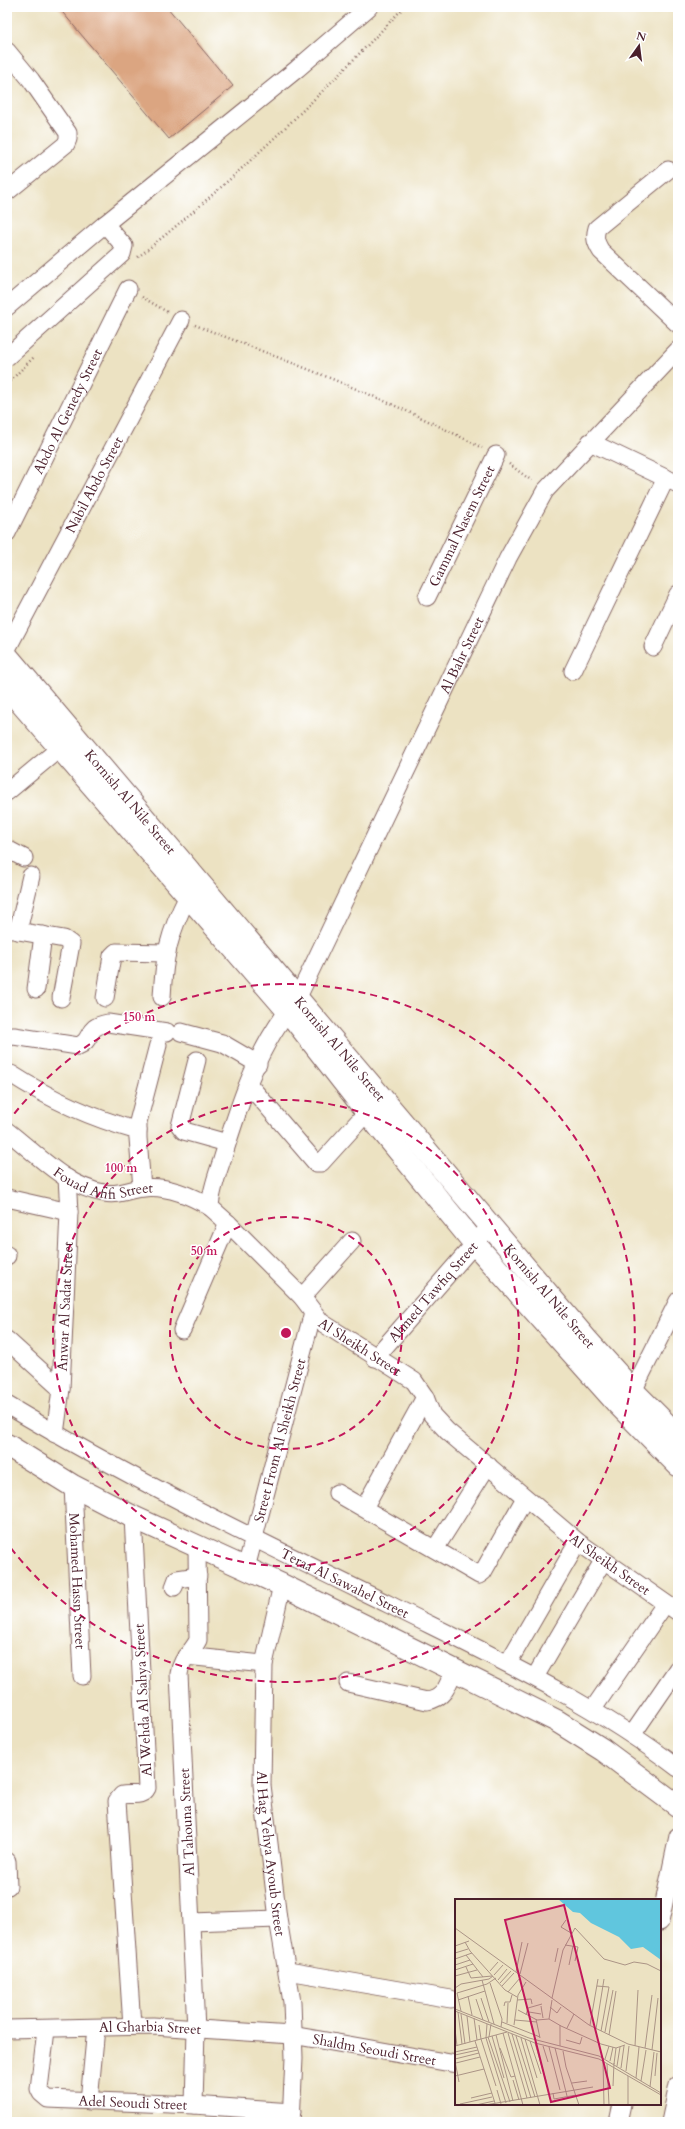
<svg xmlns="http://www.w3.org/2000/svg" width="685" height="2129" font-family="Cardo,serif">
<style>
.building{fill:#dba581}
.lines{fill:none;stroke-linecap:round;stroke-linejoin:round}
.minor-casing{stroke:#836360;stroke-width:19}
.major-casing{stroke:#836360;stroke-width:24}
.path{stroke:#836360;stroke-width:2.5;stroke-dasharray:1 3;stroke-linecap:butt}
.minor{stroke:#fff;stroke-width:17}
.major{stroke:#fff;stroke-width:22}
.ring{fill:none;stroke:#c2185b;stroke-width:2;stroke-dasharray:7 5}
.labels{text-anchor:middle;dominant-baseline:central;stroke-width:3;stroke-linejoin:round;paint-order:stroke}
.street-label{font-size:14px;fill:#4a1f2b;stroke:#fff}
.inset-road{fill:none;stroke:#ab9486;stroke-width:1}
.view{fill:#c2185b;fill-opacity:0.15;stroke:#c2185b;stroke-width:2}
.inset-edge{fill:none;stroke:#4a1f2b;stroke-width:2}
.centre{fill:#c2185b;stroke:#fff;stroke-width:2}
.ring-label{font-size:12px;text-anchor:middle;font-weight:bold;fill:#c2185b;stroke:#fff;stroke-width:3;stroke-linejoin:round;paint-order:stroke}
</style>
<rect width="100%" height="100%" fill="#fff"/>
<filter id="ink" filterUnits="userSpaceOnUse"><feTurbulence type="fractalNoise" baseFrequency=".025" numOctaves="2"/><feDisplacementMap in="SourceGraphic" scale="8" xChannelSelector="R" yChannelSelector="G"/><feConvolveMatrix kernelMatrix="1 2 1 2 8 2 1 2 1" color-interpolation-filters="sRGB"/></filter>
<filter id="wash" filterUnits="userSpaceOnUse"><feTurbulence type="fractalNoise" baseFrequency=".012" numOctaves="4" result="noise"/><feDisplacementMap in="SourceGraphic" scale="16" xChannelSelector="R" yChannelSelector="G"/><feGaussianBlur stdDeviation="0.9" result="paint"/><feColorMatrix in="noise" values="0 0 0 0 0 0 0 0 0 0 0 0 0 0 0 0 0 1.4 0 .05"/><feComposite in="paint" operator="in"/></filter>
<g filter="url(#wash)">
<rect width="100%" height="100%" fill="#ece2c2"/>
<g id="blocks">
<path class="building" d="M 58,7 L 167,7 L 233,86 L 169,139 Z"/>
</g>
</g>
<g filter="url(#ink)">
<use href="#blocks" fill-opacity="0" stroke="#836360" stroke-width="1"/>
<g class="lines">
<defs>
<g id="minor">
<path d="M 7,51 L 31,80 L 68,133 L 68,139 L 66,144 L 7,192"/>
<path d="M 668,170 L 597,228 C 594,238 596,243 601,251 L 678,324"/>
<path d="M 7,307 L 105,224 L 297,69 L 369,7"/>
<path d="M 7,357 L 122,254 L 124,246 L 105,224"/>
<path d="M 590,442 L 678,484"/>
<path id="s1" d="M 7,533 L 128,289"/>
<path id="s2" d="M 427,597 L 496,455"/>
<path d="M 653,647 L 678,594"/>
<path id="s3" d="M 7,649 L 181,320"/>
<path d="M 573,671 L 666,478"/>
<path d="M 7,792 L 60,748"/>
<path d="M 7,849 L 24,858"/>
<path d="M 7,929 L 64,939 L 71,944 L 61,998"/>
<path d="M 18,931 L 31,876"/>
<path d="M 36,989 L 43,935"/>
<path d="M 162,997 C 164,956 169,933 188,896"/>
<path id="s4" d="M 298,997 L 508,558 L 545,491 L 678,350"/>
<path d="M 105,998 L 112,956 L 116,952 L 167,953"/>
<path id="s5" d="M 288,1011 C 255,1053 238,1109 222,1160 C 217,1175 211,1191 210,1207 L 228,1223 L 302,1297 L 321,1322 L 414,1381 L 425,1397 L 432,1415 L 447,1431 L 578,1542 L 678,1612"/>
<path d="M 181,1032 L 222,1043 L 258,1064"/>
<path d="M 7,1037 L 14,1036 L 78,1046 C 94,1040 84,1027 108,1023 L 167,1032"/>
<path d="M 197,1060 L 180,1126 L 184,1131 L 227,1143"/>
<path d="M 11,1074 C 51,1100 92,1118 138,1131"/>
<path d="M 249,1085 L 316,1163 L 321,1163 L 367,1112"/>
<path id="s6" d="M 7,1131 C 36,1153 66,1187 104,1193 C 119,1196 129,1189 143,1188 C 167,1185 190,1195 210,1207"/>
<path d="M 142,1188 L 138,1138 L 138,1122 L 158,1045"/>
<path d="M 7,1198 L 69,1212"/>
<path d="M 7,1256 L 7,1255"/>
<path d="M 302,1297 L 352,1241"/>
<path d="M 182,1330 L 228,1223"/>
<path d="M 7,1340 L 61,1389"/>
<path id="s7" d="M 375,1358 L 483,1234"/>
<path d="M 633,1391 L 678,1301"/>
<path id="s8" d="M 7,1405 C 130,1479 259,1541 388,1604 C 488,1654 589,1700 678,1768"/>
<path id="s9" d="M 55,1434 L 61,1389 L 69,1212 L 67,1178"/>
<path id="s10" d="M 73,1486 L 82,1676"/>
<path d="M 337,1493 L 479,1575 L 483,1572 L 525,1498"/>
<path d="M 364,1508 L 425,1397"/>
<path d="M 435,1549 L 488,1465"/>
<path id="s11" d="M 246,1568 L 313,1312"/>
<path id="s12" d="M 282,1585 L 264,1664 L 262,1785 L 278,1919 L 292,2002 L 294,2058 L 291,2122"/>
<path d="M 174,1587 L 177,1579 L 198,1576"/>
<path d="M 186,1656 L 264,1664"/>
<path d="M 508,1663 L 578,1542"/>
<path d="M 535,1677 L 603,1561"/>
<path d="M 348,1683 L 427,1701 C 445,1698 448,1685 454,1669"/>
<path d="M 593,1709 L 665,1604"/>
<path d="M 632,1735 L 678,1668"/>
<path d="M 7,1861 L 8,1886"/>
<path d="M 192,1922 L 278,1919"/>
<path d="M 660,1922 L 678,1836"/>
<path d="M 288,1971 L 451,1999"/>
<path d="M 132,2026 L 117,1801 L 122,1795 C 131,1793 142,1798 147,1788 L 133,1517"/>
<path id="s13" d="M 7,2029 L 153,2026 L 292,2035 L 456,2064"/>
<path id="s14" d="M 46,2030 L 39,2089 L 41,2093 L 48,2099 L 194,2105 L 292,2112"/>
<path d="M 89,2101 L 96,2028"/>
<path d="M 194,2105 L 196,2029 L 179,1674 C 181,1658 191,1654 198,1640 L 197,1547"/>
<path d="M 618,2122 L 622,2104"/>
<path d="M 670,2122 L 678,2085"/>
</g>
<g id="major">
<path id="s15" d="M 7,656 L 587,1340 L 633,1391 L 678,1436"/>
<path d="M 7,687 L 288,1011 L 367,1112 L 475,1244 L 616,1402 L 678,1465"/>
<path d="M 7,1445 L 73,1486 L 133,1517 L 282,1585 L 557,1721 L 603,1750 L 678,1806"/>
</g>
</defs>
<use href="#minor" class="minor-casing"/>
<use href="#major" class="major-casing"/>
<path class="path" d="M 138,257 C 233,182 321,95 404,7
M 142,297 L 169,313
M 195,325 C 292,363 390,399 482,448
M 7,384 L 35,356
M 509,464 L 532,481"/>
<use href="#minor" class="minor"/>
<use href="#major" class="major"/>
</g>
</g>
<g class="ring">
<circle cx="286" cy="1333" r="116"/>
<circle cx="286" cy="1333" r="233"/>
<path d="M7 1123A349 349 0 1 1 7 1543"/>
</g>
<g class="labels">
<g class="street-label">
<text stroke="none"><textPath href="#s1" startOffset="136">Abdo Al Genedy Street</textPath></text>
<text stroke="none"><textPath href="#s3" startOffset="186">Nabil Abdo Street</textPath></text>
<text stroke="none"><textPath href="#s2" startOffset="79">Gammal Nasem Street</textPath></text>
<text stroke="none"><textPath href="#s4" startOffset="379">Al Bahr Street</textPath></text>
<text stroke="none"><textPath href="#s15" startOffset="191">Kornish Al Nile Street</textPath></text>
<text stroke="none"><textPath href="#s15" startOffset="515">Kornish Al Nile Street</textPath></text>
<text stroke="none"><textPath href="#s6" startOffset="114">Fouad Afifi Street</textPath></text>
<text stroke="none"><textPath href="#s7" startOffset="88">Ahmed Tawfiq Street</textPath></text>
<text stroke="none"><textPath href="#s15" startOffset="839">Kornish Al Nile Street</textPath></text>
<text stroke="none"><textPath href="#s9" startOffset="128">Anwar Al Sadat Street</textPath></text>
<text stroke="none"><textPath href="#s5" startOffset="419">Al Sheikh Street</textPath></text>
<text stroke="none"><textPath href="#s11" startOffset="132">Street From Al Sheikh Street</textPath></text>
<text stroke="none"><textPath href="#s5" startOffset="754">Al Sheikh Street</textPath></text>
<text stroke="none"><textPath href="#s10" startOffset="95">Mohamed Hassn Street</textPath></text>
<text stroke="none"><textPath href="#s8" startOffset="382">Teraa Al Sawahel Street</textPath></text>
<text transform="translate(143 1700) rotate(-93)">Al Wehda Al Sahya Street</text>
<text transform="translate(187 1822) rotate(-93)">Al Tahouna Street</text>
<text stroke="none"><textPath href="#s12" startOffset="271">Al Hag Yehya Ayoub Street</textPath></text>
<text stroke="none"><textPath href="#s13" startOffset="143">Al Gharbia Street</textPath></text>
<text stroke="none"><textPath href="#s13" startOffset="369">Shaldm Seoudi Street</textPath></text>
<text stroke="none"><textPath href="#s14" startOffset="158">Adel Seoudi Street</textPath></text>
</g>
</g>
<g transform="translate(455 1899)">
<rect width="206" height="206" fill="#ece2c2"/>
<path d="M 103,0 L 206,0 L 206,61 L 188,48 L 176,50 L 164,38 L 136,24 L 125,14 L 118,13 Z" fill="#60c6de"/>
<path class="inset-road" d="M 111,21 L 106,28 L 116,34M 0,29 L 134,126 L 173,145 L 206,153M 10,43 L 15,52 L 50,91 L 62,98M 110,46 L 123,48M 0,47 L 14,42M 0,54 L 13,50M 11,56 L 28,78M 0,60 L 17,54M 120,62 L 123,48M 100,63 L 103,49M 0,66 L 15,61M 114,66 L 118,47M 11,68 L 16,79 L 37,77M 0,71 L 18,65M 35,72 L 43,63M 61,73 L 67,43M 65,75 L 73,44M 39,76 L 48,66M 0,77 L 22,71M 27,81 L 39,125M 43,81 L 52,70M 35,84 L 47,120 L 46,128M 45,84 L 56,72M 47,87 L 59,74M 142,87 L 154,88 L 146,132M 0,89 L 6,85 L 34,80 L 38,77M 53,93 L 65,79M 13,97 L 17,116M 26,99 L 34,123M 97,99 L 108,51 L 120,29 L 149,60 L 170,66 L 179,63 L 192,65 L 206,72M 21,100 L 28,121M 3,101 L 30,92M 62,101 L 76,100 L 77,105M 97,101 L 94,120 L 106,127 L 146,145 L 161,149 L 170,146M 49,107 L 50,103 L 55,103 L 57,96M 86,107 L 88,119M 95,108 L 102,114 L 106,108M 0,110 L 74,139 L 144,157 L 206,194M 63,111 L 82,121 L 94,120M 0,112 L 80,144 L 144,160 L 206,196M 6,112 L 2,94 L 32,85 L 41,79M 3,113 L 7,145M 74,113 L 86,115M 6,115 L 10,145M 71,116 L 73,109 L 87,105M 12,117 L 15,143M 19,119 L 22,141M 81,120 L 85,139M 60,121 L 82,123M 47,123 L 85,138M 52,124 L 53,104M 24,126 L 26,140M 59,126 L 63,96 L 71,83M 135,126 L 143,80M 112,129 L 119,115M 0,130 L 2,147M 141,130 L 149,80M 150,133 L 158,91M 48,134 L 68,206M 53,134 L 72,199M 57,135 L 76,199M 41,136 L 58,202M 154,136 L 161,92M 37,137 L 49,179M 61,137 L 80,198M 33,138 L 55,203M 34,138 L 36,125M 31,139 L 51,204M 31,139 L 32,125M 66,139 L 85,206M 26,140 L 41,187M 70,140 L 82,179M 111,141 L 125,145 L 127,138M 20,142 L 40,204M 75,142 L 86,175M 80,144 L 91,182M 0,147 L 52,133M 88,147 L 93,163M 105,147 L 105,126M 180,147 L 183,91M 94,148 L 105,191M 45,149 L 56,178 L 60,177M 100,149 L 112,197M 190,149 L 197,96M 197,151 L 203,99M 108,152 L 111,168 L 124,206M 0,153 L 22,148M 0,156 L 23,151M 0,160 L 24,154M 150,160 L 154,147M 0,162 L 4,183M 148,162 L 149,206M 155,162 L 158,148M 1,164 L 25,158M 152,165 L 154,206M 159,165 L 161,149M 162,167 L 165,148M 166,169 L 169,147M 171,172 L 174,147M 0,177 L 29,170M 173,177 L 173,206M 200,177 L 202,154M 181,179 L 184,148M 58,181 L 64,201M 186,182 L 191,151M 117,184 L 132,182M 158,187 L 159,164M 195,188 L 199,153M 42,191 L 46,205M 98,194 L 99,200 L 121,196M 16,199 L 37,194M 5,205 L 37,198M 21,206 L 39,202M 30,206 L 138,188"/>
<path class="view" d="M 109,6 L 155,189 L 96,203 L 50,21 Z"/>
<rect width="206" height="206" class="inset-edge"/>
</g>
<circle cx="286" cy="1333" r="6" class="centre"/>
<g class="ring-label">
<text x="139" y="1021">150 m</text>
<text x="121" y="1172">100 m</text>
<text x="204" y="1255">50 m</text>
</g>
<rect width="685" height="2129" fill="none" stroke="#fff" stroke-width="24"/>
<g transform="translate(639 46) rotate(14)" stroke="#ffffff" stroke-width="3" paint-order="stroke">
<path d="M0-3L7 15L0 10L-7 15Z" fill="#4a1f2b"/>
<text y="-6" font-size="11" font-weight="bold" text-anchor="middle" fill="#4a1f2b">N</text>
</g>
</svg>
